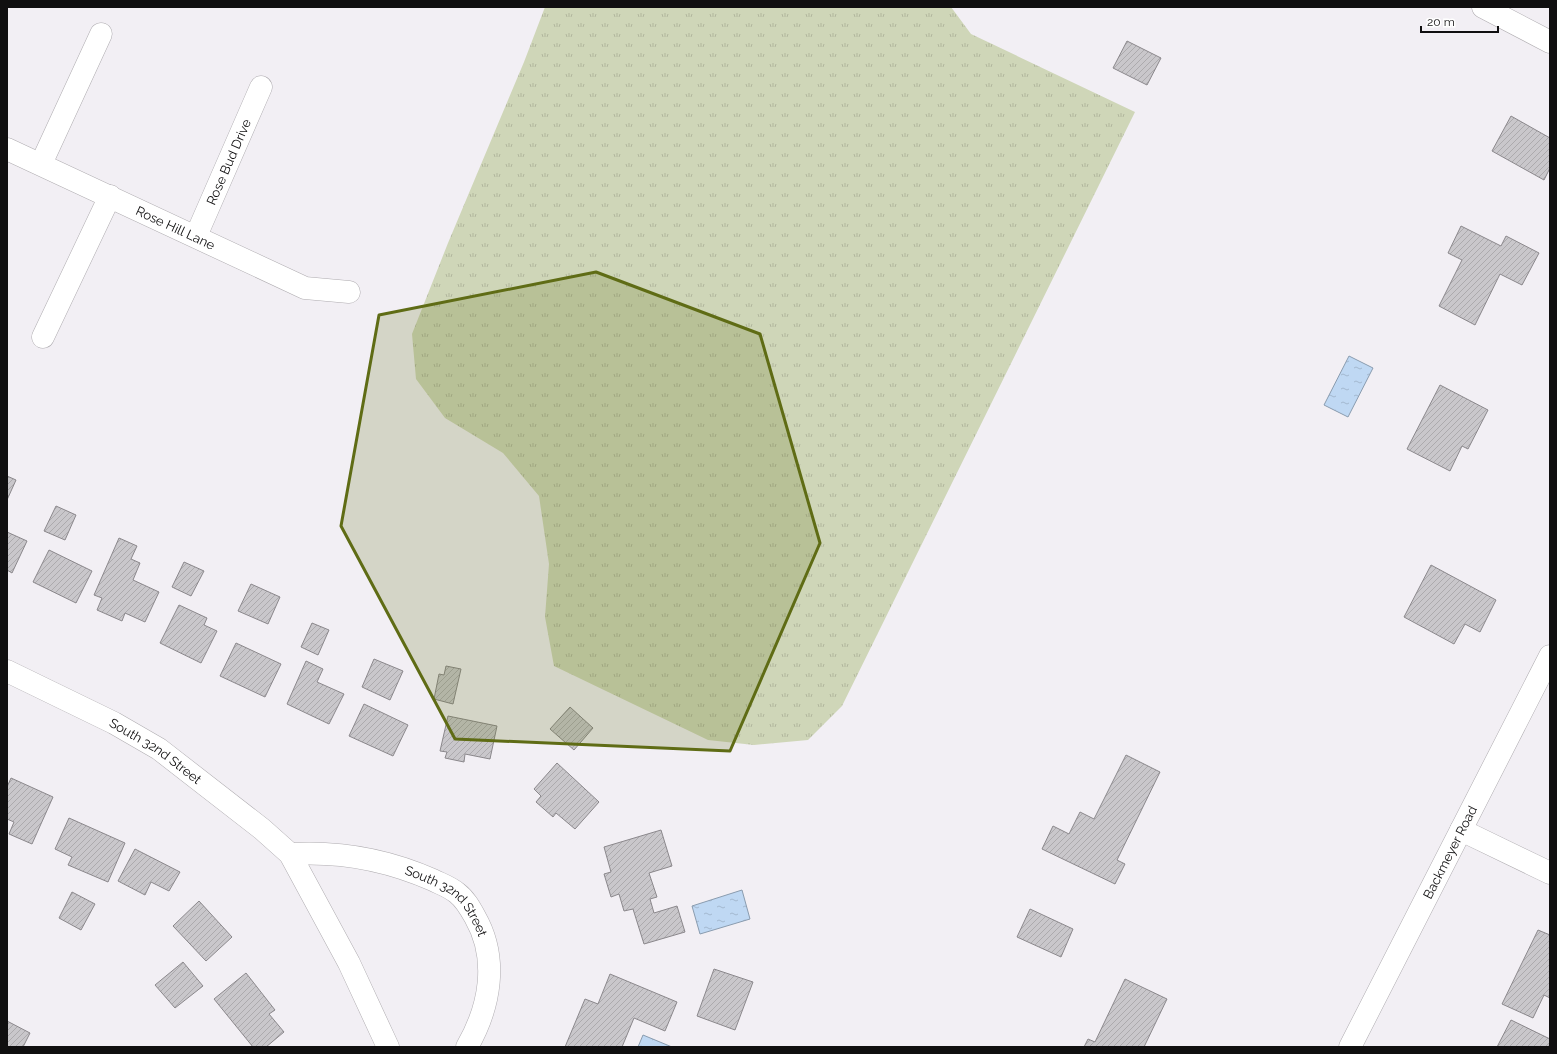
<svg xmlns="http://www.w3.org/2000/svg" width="1557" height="1054" font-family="Raleway,sans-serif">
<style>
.grass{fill:url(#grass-tufts)}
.water{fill:url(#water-ripples);stroke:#8a9caf}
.building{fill:url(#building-hatch);stroke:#8b888c}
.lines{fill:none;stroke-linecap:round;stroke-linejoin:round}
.minor-casing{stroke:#afacb0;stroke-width:23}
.minor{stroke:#fff;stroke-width:22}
.marked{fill:#5f6c15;fill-opacity:0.2;stroke:#5f6c15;stroke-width:3;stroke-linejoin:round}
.labels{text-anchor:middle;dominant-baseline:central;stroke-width:4;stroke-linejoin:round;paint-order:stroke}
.street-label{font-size:13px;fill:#100f10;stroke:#fff}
</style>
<defs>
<pattern id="grass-tufts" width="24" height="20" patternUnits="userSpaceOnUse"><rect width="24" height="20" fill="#cfd6b8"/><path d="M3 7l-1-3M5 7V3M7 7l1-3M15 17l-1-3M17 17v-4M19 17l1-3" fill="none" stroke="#b1b69d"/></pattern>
<pattern id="water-ripples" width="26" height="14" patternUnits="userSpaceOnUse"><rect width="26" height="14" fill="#bfd8f3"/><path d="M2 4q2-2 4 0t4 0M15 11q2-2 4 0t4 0" fill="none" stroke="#a3b8cf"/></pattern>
<pattern id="building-hatch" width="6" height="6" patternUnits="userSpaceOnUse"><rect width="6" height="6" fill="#c9c7cb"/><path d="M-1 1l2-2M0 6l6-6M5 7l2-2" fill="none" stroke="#acaaad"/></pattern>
</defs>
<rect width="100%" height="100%" fill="#f2eff4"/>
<path class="grass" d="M 545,7 L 951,7 L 971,34 L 1135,112 L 842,706 L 808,740 L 754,745 L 708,740 L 554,666 L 545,617 L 549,564 L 539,496 L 503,453 L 445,418 L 416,379 L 412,334 L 448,243 L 524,62 Z"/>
<path class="water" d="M 1349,356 L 1373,368 L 1348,417 L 1324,405 Z
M 742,890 L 750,919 L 700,934 L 692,906 Z
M 643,1035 L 672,1047 L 638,1047 Z"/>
<path class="building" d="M 1127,41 L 1161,58 L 1147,85 L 1113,68 Z
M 1511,116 L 1550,138 L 1550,168 L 1544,180 L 1492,151 Z
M 1461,226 L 1501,246 L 1506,236 L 1539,253 L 1522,285 L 1500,274 L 1475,325 L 1439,306 L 1462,260 L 1448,253 Z
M 1440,385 L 1488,410 L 1468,449 L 1462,446 L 1450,471 L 1407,449 Z
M 7,476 L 16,480 L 7,500 Z
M 56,506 L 76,515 L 65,540 L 44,531 Z
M 7,532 L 27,541 L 12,573 L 7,570 Z
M 119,538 L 137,546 L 131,559 L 140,563 L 133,580 L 159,592 L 145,622 L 125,613 L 122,621 L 97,610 L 102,598 L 94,595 Z
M 49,550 L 92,571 L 76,603 L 33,582 Z
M 184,562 L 204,571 L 191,596 L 172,587 Z
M 1431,565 L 1496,600 L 1480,632 L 1465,624 L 1454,644 L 1404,617 Z
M 251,584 L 280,597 L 268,624 L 238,611 Z
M 179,605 L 207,618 L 204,625 L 217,631 L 201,663 L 160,643 Z
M 312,623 L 329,630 L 318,655 L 301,647 Z
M 236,643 L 281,664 L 265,697 L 220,676 Z
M 374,659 L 403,671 L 390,700 L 362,687 Z
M 306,661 L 323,669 L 317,682 L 344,694 L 329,724 L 287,704 Z
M 446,666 L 461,669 L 453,704 L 434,699 L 439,674 L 444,675 Z
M 364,704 L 408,725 L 393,756 L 349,736 Z
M 570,707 L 593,728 L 574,750 L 550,729 Z
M 448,716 L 497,726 L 490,759 L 465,754 L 464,762 L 445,758 L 447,752 L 440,751 Z
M 1126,755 L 1160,772 L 1117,860 L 1125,864 L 1115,884 L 1042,849 L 1053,826 L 1069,834 L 1080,812 L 1094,819 Z
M 557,763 L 599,802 L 575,829 L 556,813 L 553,817 L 536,802 L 541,796 L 534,789 Z
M 11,778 L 53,797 L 32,844 L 9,834 L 14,822 L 7,819 L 7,787 Z
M 69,818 L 125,843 L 108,882 L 68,865 L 72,857 L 55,849 Z
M 661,830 L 672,866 L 649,873 L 657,897 L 650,899 L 654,913 L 677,906 L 685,932 L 644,944 L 633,909 L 624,911 L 619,894 L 611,897 L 604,874 L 611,872 L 604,847 Z
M 135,849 L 180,872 L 169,891 L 151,882 L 145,895 L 118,881 Z
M 72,892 L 95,904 L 81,930 L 59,918 Z
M 199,901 L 232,937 L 206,961 L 173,926 Z
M 1030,909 L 1073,929 L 1061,957 L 1017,937 Z
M 1538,930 L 1550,935 L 1550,998 L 1544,995 L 1533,1018 L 1502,1004 Z
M 183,962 L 203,986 L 175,1008 L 155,985 Z
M 714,969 L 753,982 L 735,1030 L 697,1016 Z
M 246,973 L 275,1010 L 269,1014 L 284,1032 L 266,1047 L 253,1047 L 214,999 Z
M 610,974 L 677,1002 L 665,1031 L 634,1018 L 622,1047 L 565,1047 L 585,999 L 598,1004 Z
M 1125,979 L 1167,999 L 1144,1047 L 1084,1047 L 1088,1039 L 1095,1042 Z
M 1511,1020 L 1550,1039 L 1549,1047 L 1497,1047 Z
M 7,1021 L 30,1033 L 23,1047 L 7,1047 Z"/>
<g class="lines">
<defs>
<g id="minor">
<path d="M 1483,7 L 1550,42"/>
<path id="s1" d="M 7,149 L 305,288 L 349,292"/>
<path d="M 41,164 L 101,34"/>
<path id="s2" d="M 196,236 L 261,87"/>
<path d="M 43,337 L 110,196"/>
<path id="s3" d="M 7,671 L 114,723 L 159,749 L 262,829 L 290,854 L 349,963 L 388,1047"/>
<path d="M 1461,830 L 1550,873"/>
<path id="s4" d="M 290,854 C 339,851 388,860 433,880 C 441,884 450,887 457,893 C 465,899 470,908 475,917 C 499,959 490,1007 467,1047"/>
<path id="s5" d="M 1350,1047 L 1550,656"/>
</g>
</defs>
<use href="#minor" class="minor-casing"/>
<use href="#minor" class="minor"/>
</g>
<path class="marked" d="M 596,272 L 760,334 L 820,543 L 730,751 L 455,739 L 341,526 L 379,315 Z"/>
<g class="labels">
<g class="street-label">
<text stroke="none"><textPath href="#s2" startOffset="81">Rose Bud Drive</textPath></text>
<text stroke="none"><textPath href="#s1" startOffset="186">Rose Hill Lane</textPath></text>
<text stroke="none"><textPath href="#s3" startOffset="169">South 32nd Street</textPath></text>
<text stroke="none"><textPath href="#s5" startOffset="219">Backmeyer Road</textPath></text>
<text stroke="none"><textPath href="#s4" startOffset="171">South 32nd Street</textPath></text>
</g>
</g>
<rect width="1557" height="1054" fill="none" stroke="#100f10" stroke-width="16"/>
<path d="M1421 26v6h77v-6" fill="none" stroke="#100f10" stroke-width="2"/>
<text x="1427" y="26" font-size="12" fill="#100f10" stroke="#ffffff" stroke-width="3" paint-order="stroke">20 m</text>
</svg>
